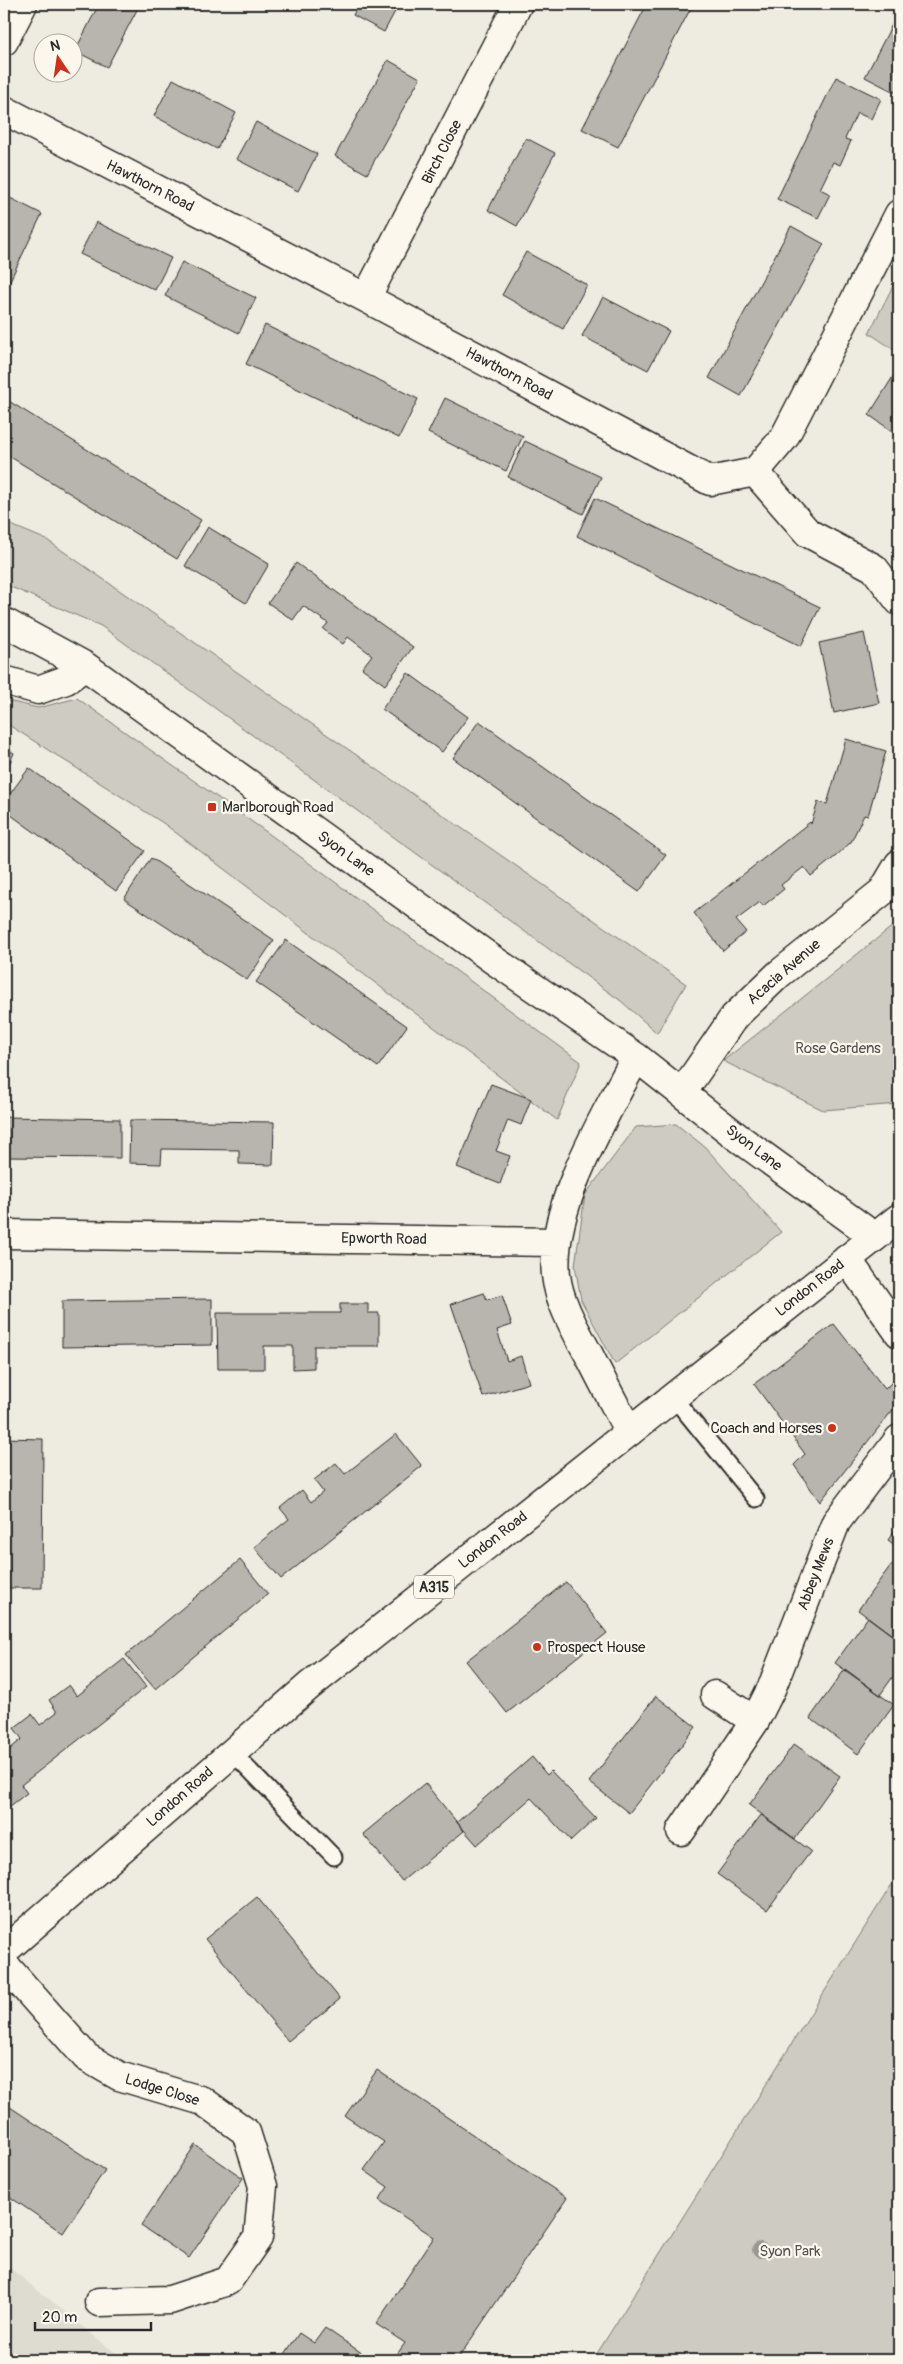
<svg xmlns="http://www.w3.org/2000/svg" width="903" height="2364" font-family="Pangolin,sans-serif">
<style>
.built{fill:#dedbd1}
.green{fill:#cecbc2;stroke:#7c7b76}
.building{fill:#b8b5ae;stroke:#2b2b2b}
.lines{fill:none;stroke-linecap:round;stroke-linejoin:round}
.lane-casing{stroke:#2b2b2b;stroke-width:19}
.street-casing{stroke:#2b2b2b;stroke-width:31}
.primary-casing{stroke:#2b2b2b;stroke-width:31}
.lane{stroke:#fbf7ec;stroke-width:15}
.street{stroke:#fbf7ec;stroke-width:28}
.primary{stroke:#fbf7ec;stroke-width:28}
.tree{fill:#999791}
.poi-dot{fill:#c8321e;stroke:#fbf7ec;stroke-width:2}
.labels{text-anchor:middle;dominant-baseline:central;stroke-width:4.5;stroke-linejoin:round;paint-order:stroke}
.shield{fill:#fbf7ec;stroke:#696865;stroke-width:1}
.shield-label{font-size:14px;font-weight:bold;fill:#2b2b2b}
.street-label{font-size:15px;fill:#2b2b2b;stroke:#fbf7ec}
.poi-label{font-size:15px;fill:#2b2b2b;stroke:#fbf7ec;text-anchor:start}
.park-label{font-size:15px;fill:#545351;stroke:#fbf7ec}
</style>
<rect width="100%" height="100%" fill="#eeebe0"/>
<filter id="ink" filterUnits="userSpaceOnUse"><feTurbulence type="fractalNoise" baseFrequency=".02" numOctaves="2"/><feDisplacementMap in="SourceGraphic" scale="10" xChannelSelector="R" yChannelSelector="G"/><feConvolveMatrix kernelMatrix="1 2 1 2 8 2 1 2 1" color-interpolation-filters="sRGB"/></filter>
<g filter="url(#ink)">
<path class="built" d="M 4,2263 L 124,2360 L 4,2360 Z"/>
<path class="green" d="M 899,274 L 899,353 L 869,333 Z
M 4,522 L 47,540 L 686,984 L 657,1033 L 621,1001 L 101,626 L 4,584 Z
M 77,698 L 272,836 L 581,1062 L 557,1120 L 163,823 L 4,722 L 4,700 L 38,708 Z
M 899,921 L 899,1104 L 823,1110 L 723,1061 Z
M 676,1124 L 705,1147 L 781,1232 L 615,1364 L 581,1300 L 575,1265 L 585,1195 L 636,1127 Z
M 899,1873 L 899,2360 L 593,2360 Z"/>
<path class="building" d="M 99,4 L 140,4 L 107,67 L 75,51 Z
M 359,4 L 399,4 L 384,32 L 353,15 Z
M 647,4 L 693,4 L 618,147 L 582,129 Z
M 899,11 L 899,92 L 898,94 L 865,77 Z
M 388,60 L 420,78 L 367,174 L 335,156 Z
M 836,77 L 881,99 L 871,119 L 857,113 L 845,139 L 851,141 L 840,165 L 833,162 L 820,189 L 830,194 L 818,218 L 777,199 Z
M 173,79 L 236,113 L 217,149 L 154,116 Z
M 256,122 L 317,154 L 298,191 L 236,159 Z
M 526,138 L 555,153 L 517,226 L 488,210 Z
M 4,195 L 42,214 L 4,293 Z
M 96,222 L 171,258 L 155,290 L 80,254 Z
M 791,226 L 824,244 L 741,396 L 709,378 Z
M 526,252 L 587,285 L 563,329 L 502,295 Z
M 182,262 L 256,298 L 239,333 L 165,296 Z
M 603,297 L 669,331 L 648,370 L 582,336 Z
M 265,325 L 418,399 L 399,438 L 246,364 Z
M 899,367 L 899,436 L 869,415 Z
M 445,398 L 523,436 L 506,471 L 428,433 Z
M 7,400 L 201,520 L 177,559 L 4,453 L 4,404 Z
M 525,441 L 601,477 L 583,514 L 508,477 Z
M 595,498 L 820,607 L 801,646 L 577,536 Z
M 208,527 L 269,564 L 246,603 L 185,566 Z
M 296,563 L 413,647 L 385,685 L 362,668 L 372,655 L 348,637 L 343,644 L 323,629 L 328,623 L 303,606 L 293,620 L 268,603 Z
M 864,633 L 879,703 L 834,713 L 819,643 Z
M 408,673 L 468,717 L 442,752 L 382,709 Z
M 479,721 L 666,855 L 639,892 L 453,758 Z
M 846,739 L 886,751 L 868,816 L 864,815 L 851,842 L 836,856 L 811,876 L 804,867 L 781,885 L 784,889 L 763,906 L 760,902 L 736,920 L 746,932 L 723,951 L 694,913 L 810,822 L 811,824 L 818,802 L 827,804 Z
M 4,748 L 14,753 L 4,776 Z
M 29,768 L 145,851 L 116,891 L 4,810 L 4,802 Z
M 151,858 L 274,940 L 247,980 L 124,899 Z
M 286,940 L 407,1026 L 378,1067 L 256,982 Z
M 491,1084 L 531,1099 L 521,1125 L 508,1120 L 496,1151 L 510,1156 L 500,1184 L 457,1167 Z
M 4,1117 L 120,1119 L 120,1158 L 4,1157 Z
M 130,1120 L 274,1122 L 273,1165 L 239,1164 L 239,1150 L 162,1149 L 161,1164 L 129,1163 Z
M 484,1293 L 487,1300 L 502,1295 L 512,1325 L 497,1330 L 507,1361 L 521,1356 L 529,1383 L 483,1397 L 451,1304 Z
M 212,1299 L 212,1345 L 62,1347 L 62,1301 Z
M 340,1304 L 368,1304 L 368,1313 L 379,1313 L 379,1346 L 314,1346 L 314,1368 L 293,1369 L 293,1346 L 264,1346 L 264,1369 L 218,1369 L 217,1313 L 340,1313 Z
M 834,1324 L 885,1389 L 899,1375 L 899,1402 L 820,1502 L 794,1465 L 805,1454 L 754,1384 Z
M 396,1434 L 422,1466 L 281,1579 L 254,1547 L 289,1519 L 280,1508 L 302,1490 L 311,1502 L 323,1492 L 314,1480 L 336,1463 L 345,1474 Z
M 4,1438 L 43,1439 L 42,1588 L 4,1588 Z
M 899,1524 L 899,1548 L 888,1540 Z
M 240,1560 L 268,1594 L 155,1689 L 126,1655 Z
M 891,1565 L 899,1571 L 899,1636 L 897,1639 L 858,1610 Z
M 566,1582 L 607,1633 L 507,1713 L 466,1661 Z
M 868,1617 L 899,1640 L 899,1668 L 880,1695 L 835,1663 Z
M 124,1659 L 146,1687 L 21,1785 L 27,1793 L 5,1810 L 4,1754 L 22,1739 L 14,1728 L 32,1714 L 40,1725 L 57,1712 L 49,1700 L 69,1685 L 77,1696 Z
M 845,1669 L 894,1705 L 858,1754 L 810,1718 Z
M 656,1696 L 696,1727 L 629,1813 L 589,1782 Z
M 794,1744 L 840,1776 L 795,1839 L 749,1805 Z
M 532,1757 L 547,1775 L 551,1771 L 596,1818 L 571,1841 L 531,1798 L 477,1845 L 457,1822 Z
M 425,1783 L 464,1831 L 402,1881 L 363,1834 Z
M 761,1815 L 811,1851 L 767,1910 L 717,1874 Z
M 257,1897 L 340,1999 L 288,2041 L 205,1939 Z
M 377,2070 L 567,2198 L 457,2360 L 393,2360 L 405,2343 L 376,2324 L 434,2237 L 379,2200 L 388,2187 L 364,2170 L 384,2142 L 345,2116 Z
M 4,2103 L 105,2170 L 63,2233 L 4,2193 Z
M 195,2145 L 243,2178 L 189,2258 L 141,2226 Z
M 325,2328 L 372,2360 L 281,2360 L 299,2333 L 314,2343 Z"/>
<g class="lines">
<defs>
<path id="lane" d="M 673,1397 L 756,1499
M 232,1752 L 334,1857"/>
<path id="street" d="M 4,41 L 23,4
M 4,110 L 366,298 L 710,481 L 755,472 L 784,438 L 899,214
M 366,298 L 517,6
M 755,472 L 808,533 L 874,568 L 899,601
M 4,622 L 85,666 L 492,959 L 636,1057 L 736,1136 L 875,1237
M 4,680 L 38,690 L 66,680 L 85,666
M 682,1093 L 734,1017 L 779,974 L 883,891 L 899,864
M 4,1234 L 557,1242
M 847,1259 L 899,1333
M 629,1432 C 616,1407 602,1381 589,1355 C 576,1331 559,1303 556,1275 C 549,1207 605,1116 636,1057
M 715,1695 L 755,1721
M 681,1831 L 755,1721 L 772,1687 L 836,1522 L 899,1439
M 4,1964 L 86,2057 L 119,2076 L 203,2101 L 246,2132 L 263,2186 L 258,2238 L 228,2281 L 170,2300 L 99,2302"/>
<path id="primary" d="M 4,1951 L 309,1686 L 899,1218"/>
</defs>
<use href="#lane" class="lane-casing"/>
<use href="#street" class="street-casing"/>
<use href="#primary" class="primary-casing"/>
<use href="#lane" class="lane"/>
<use href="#street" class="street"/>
<use href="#primary" class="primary"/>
</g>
<circle class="tree" cx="760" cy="2250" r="8"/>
</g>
<g class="poi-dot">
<rect x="207" y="802" width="10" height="10" rx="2.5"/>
<circle cx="832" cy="1428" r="5"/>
<circle cx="537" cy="1647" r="5"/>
</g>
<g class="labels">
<rect class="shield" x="414" y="1575.5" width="40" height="23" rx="4"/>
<g class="shield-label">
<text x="434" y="1587">A315</text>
</g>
<g class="street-label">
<text transform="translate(442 152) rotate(-63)">Birch Close</text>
<text transform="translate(150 186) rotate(27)">Hawthorn Road</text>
<text transform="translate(509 374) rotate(28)">Hawthorn Road</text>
<text transform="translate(346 854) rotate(36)">Syon Lane</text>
<text transform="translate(784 972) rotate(-41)">Acacia Avenue</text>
<text transform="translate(754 1148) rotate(37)">Syon Lane</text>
<text transform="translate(384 1239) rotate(1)">Epworth Road</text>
<text transform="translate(810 1288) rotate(-38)">London Road</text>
<text transform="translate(493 1540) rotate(-38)">London Road</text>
<text transform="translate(816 1574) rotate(-69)">Abbey Mews</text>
<text transform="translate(180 1797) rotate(-41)">London Road</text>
<text transform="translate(162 2090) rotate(17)">Lodge Close</text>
</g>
<g class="poi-label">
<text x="222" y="807">Marlborough Road</text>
<text x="822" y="1428" text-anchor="end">Coach and Horses</text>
<text x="547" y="1647">Prospect House</text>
</g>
<g class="park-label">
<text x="838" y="1048">Rose Gardens</text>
<text x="790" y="2251">Syon Park</text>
</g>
</g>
<rect width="903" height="2364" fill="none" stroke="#fbf7ec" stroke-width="20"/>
<rect x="10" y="10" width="883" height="2344" fill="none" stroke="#2b2b2b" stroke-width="2" filter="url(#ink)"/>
<g transform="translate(58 58) rotate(347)"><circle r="24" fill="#fbf7ec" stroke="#a8a59f"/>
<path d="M0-4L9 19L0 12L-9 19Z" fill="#c8321e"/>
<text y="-8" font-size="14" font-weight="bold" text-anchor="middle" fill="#2b2b2b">N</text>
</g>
<path d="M35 2322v8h116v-8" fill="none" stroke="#2b2b2b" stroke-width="2.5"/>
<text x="42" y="2322" font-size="15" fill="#2b2b2b" stroke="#fbf7ec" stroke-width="4" paint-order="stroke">20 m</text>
</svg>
